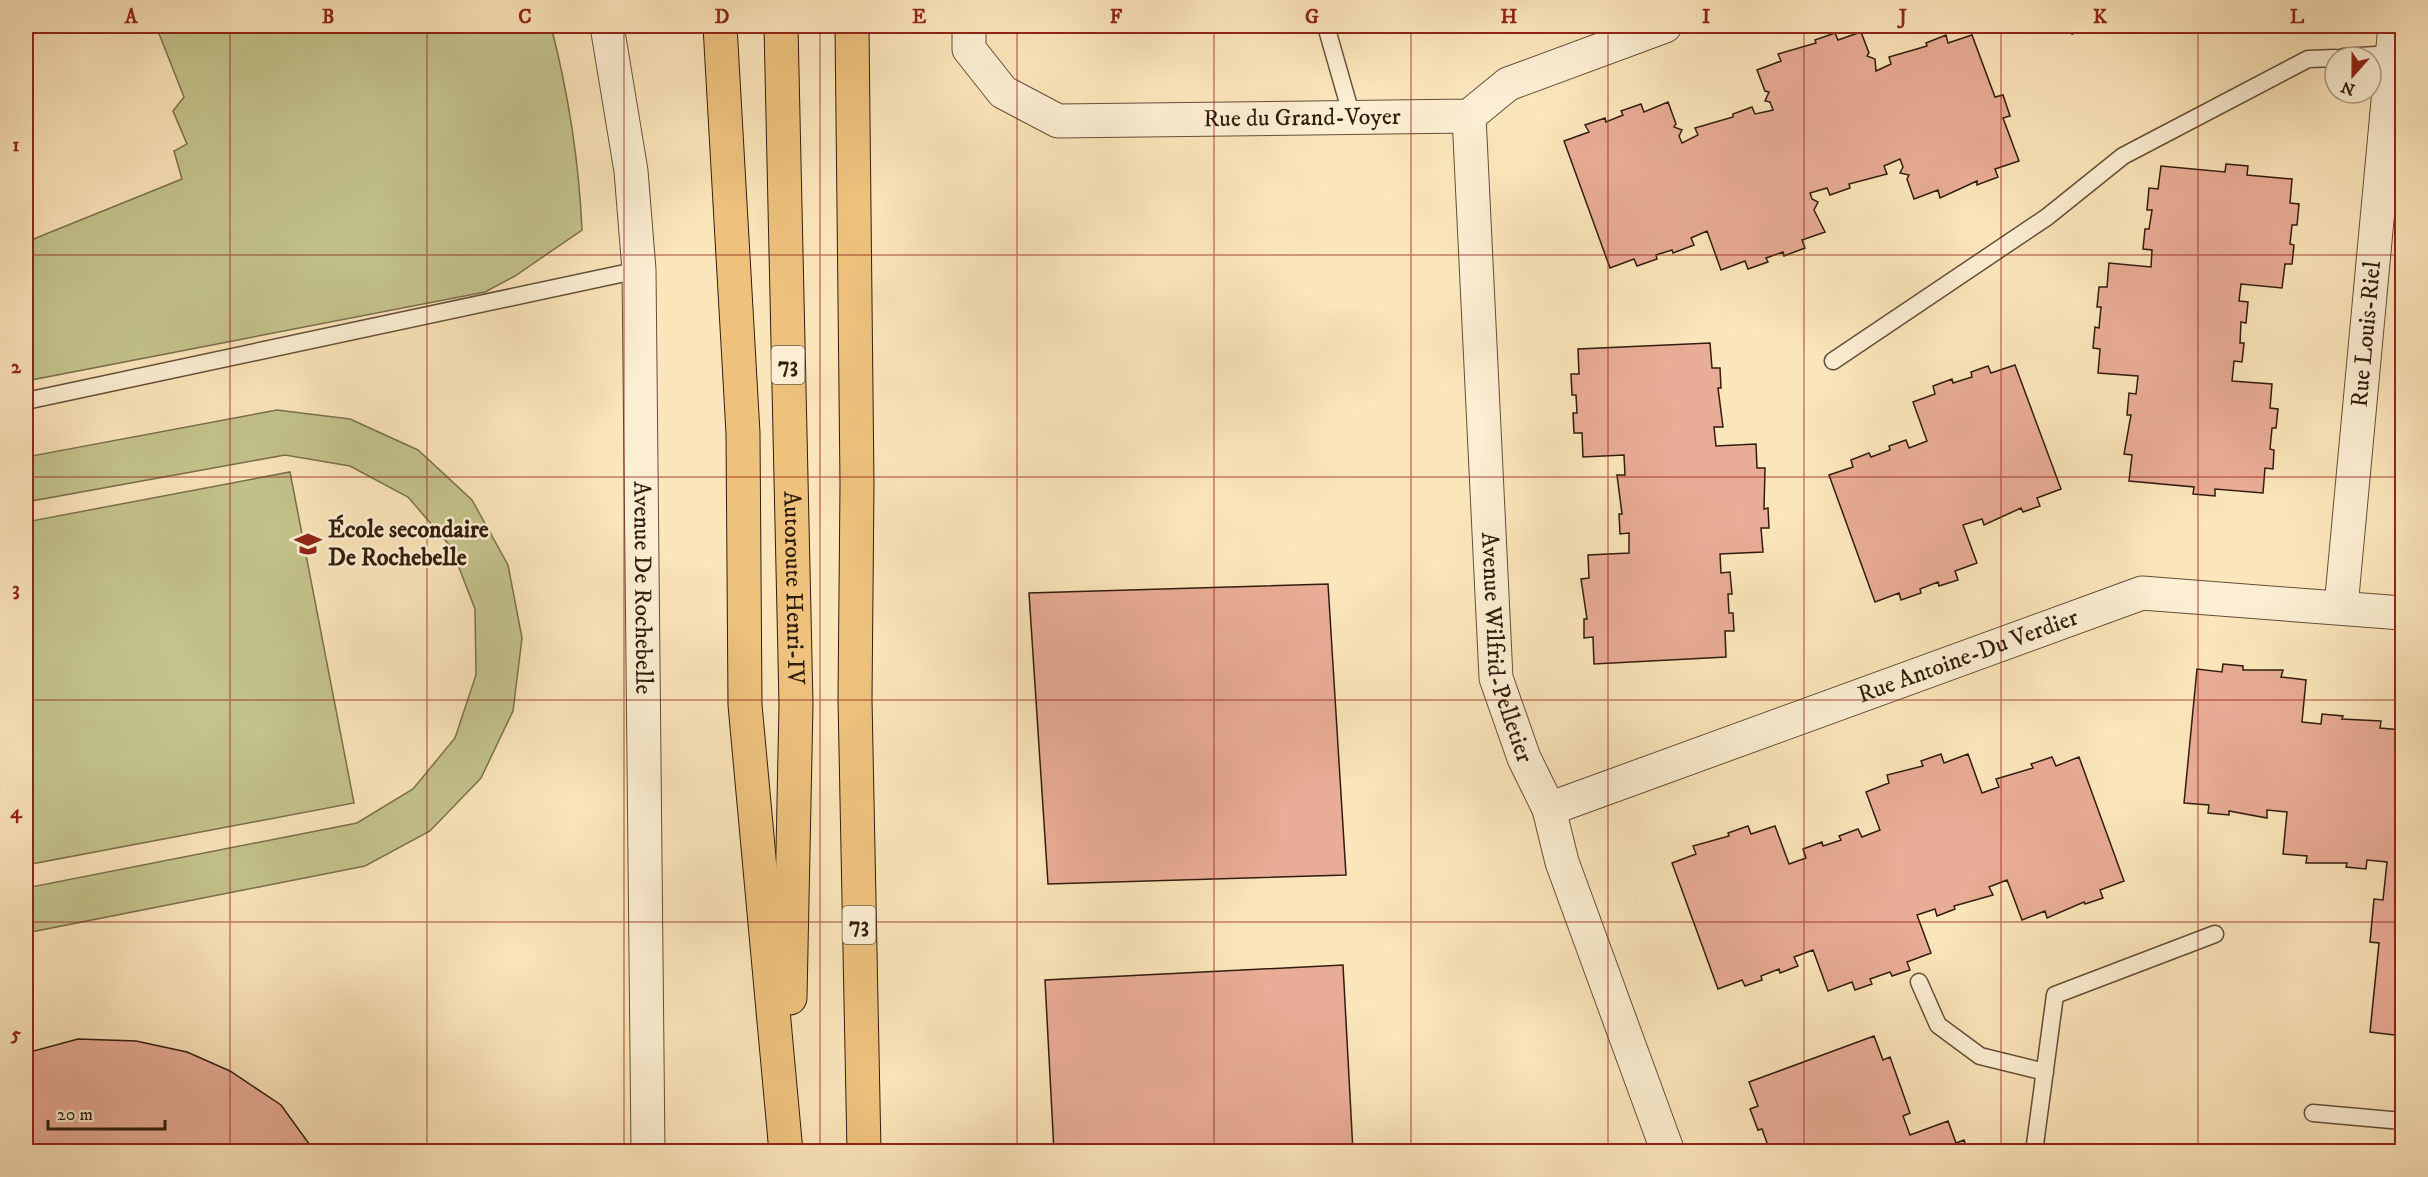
<svg xmlns="http://www.w3.org/2000/svg" width="2428" height="1177" font-family="'IM FELL DW Pica',serif">
<style>
.green{fill:#c4c38c;stroke:#7a704c;stroke-width:1.5}
.building{fill:#e9ac96;stroke:#311d0d;stroke-width:1.5}
.lines{fill:none;stroke-linecap:round;stroke-linejoin:round}
.service-casing{stroke:#644f38;stroke-width:19}
.minor-casing{stroke:#644f38;stroke-width:35}
.tertiary-casing{stroke:#644f38;stroke-width:35}
.motorway-casing{stroke:#311d0d;stroke-width:35}
.service{stroke:#fceed2;stroke-width:16}
.minor{stroke:#fceed2;stroke-width:33}
.tertiary{stroke:#fceed2;stroke-width:33}
.motorway{stroke:#eec27d;stroke-width:33}
.grid{fill:none;stroke:#8f2418;stroke-width:1.5;stroke-opacity:0.55}
.labels{text-anchor:middle;dominant-baseline:central;stroke-width:5;stroke-linejoin:round;paint-order:stroke}
.shield{fill:#fceed2;stroke:#6e5c48;stroke-width:1.5}
.shield-label{font-size:22px;font-weight:bold;fill:#311d0d}
.street-label{font-size:24px;fill:#311d0d;stroke:#fceed2}
.poi-label{font-size:24px;font-weight:bold;fill:#311d0d;stroke:#fceed2;text-anchor:start}
.neatline{fill:none;stroke:#8f2418;stroke-width:2}
.grid-label{font-size:20px;text-anchor:middle;font-weight:bold;fill:#8f2418}
</style>
<rect width="100%" height="100%" fill="#fbe5ba"/>
<filter id="stains"><feTurbulence type="fractalNoise" baseFrequency=".00333" numOctaves="4"/><feColorMatrix values="0 0 0 0 .2 0 0 0 0 .09 0 0 0 0 .02 0 0 0 .5 -.17"/></filter>
<radialGradient id="worn" r=".72"><stop offset=".6" stop-color="#630" stop-opacity="0"/><stop offset="1" stop-color="#630" stop-opacity=".3"/></radialGradient>
<path class="green" d="M 156,26 L 551,26 C 568,92 579,162 582,230 L 515,276 L 485,292 L 26,381 L 26,242 L 182,179 L 174,151 L 187,144 L 173,111 L 184,97 Z
M 277,410 L 350,419 L 418,450 L 472,500 L 508,565 L 522,638 L 513,711 L 481,778 L 430,831 L 365,866 L 26,933 L 26,888 L 357,823 L 413,789 L 455,738 L 476,675 L 475,609 L 451,547 L 408,497 L 350,466 L 285,455 L 26,502 L 26,457 Z
M 290,472 L 354,803 L 26,865 L 26,522 Z"/>
<path class="building" d="M 2069,26 L 2096,26 L 2072,34 Z
M 1861,32 L 1869,53 L 1867,56 L 1875,59 L 1876,71 L 1891,64 L 1889,57 L 1927,46 L 1926,43 L 1946,35 L 1948,43 L 1972,35 L 1995,97 L 2003,95 L 2010,116 L 2003,118 L 2019,161 L 1995,169 L 1998,177 L 1977,185 L 1977,181 L 1940,198 L 1938,190 L 1914,199 L 1907,179 L 1909,175 L 1900,173 L 1903,167 L 1900,159 L 1884,166 L 1887,174 L 1849,184 L 1850,188 L 1830,195 L 1827,188 L 1810,193 L 1812,199 L 1818,202 L 1814,210 L 1825,232 L 1802,240 L 1805,248 L 1784,256 L 1783,252 L 1766,258 L 1768,262 L 1748,269 L 1745,261 L 1721,270 L 1707,231 L 1691,238 L 1694,245 L 1673,253 L 1672,250 L 1656,255 L 1657,259 L 1637,266 L 1634,259 L 1610,268 L 1564,141 L 1589,132 L 1585,125 L 1605,118 L 1606,122 L 1623,115 L 1621,111 L 1641,104 L 1644,112 L 1668,102 L 1676,124 L 1674,127 L 1682,130 L 1679,136 L 1682,143 L 1698,135 L 1695,128 L 1733,117 L 1733,114 L 1752,107 L 1755,114 L 1769,111 L 1773,110 L 1770,102 L 1765,101 L 1769,92 L 1765,91 L 1757,70 L 1781,61 L 1778,54 L 1816,43 L 1815,40 L 1835,33 L 1838,40 Z
M 2226,164 L 2248,166 L 2247,175 L 2292,179 L 2290,203 L 2299,204 L 2297,225 L 2292,225 L 2290,244 L 2294,245 L 2292,264 L 2285,264 L 2282,288 L 2241,284 L 2239,301 L 2248,302 L 2246,323 L 2241,322 L 2240,343 L 2244,343 L 2242,362 L 2234,361 L 2232,381 L 2272,384 L 2270,408 L 2278,409 L 2276,428 L 2272,428 L 2270,449 L 2274,450 L 2273,469 L 2265,468 L 2263,493 L 2215,489 L 2215,496 L 2193,494 L 2194,487 L 2129,481 L 2132,455 L 2124,454 L 2131,415 L 2127,415 L 2129,393 L 2136,394 L 2138,376 L 2098,373 L 2100,349 L 2093,348 L 2095,327 L 2099,328 L 2101,307 L 2097,307 L 2099,287 L 2107,287 L 2109,263 L 2151,267 L 2152,250 L 2143,249 L 2145,229 L 2149,229 L 2152,210 L 2147,210 L 2149,188 L 2158,189 L 2161,166 L 2225,172 Z
M 1710,343 L 1712,368 L 1720,368 L 1721,388 L 1718,388 L 1723,427 L 1714,427 L 1716,446 L 1756,444 L 1757,468 L 1765,468 L 1764,509 L 1768,508 L 1769,528 L 1761,528 L 1763,552 L 1720,554 L 1721,573 L 1730,572 L 1732,594 L 1728,594 L 1729,613 L 1733,613 L 1734,631 L 1725,631 L 1726,657 L 1594,664 L 1593,637 L 1584,638 L 1584,619 L 1587,619 L 1581,579 L 1589,578 L 1588,555 L 1629,553 L 1629,533 L 1620,534 L 1619,514 L 1622,514 L 1617,475 L 1625,475 L 1624,455 L 1583,457 L 1582,433 L 1574,433 L 1573,413 L 1577,413 L 1576,395 L 1572,395 L 1571,374 L 1579,374 L 1578,349 Z
M 2015,365 L 2061,489 L 2037,498 L 2040,506 L 2023,512 L 2021,508 L 1984,525 L 1982,519 L 1963,525 L 1977,563 L 1955,571 L 1958,580 L 1939,586 L 1938,582 L 1920,589 L 1921,593 L 1901,600 L 1899,593 L 1875,602 L 1829,475 L 1853,467 L 1851,460 L 1869,453 L 1871,457 L 1890,450 L 1889,446 L 1906,440 L 1909,448 L 1927,441 L 1913,402 L 1935,394 L 1933,386 L 1952,379 L 1953,383 L 1972,377 L 1971,372 L 1988,366 L 1991,373 Z
M 1328,584 L 1346,875 L 1048,884 L 1029,593 Z
M 2223,664 L 2243,666 L 2243,670 L 2283,670 L 2281,677 L 2306,680 L 2302,722 L 2321,724 L 2322,714 L 2343,716 L 2342,719 L 2381,721 L 2380,728 L 2402,730 L 2402,1036 L 2370,1032 L 2379,943 L 2370,942 L 2374,899 L 2383,900 L 2387,862 L 2367,860 L 2366,869 L 2346,867 L 2347,863 L 2306,863 L 2307,856 L 2283,854 L 2287,812 L 2267,810 L 2267,818 L 2229,811 L 2229,815 L 2208,813 L 2209,805 L 2184,803 L 2197,669 L 2222,672 Z
M 1941,754 L 1944,763 L 1968,754 L 1982,793 L 1999,787 L 1996,779 L 2033,768 L 2031,764 L 2052,757 L 2056,766 L 2079,757 L 2124,881 L 2100,890 L 2103,898 L 2085,904 L 2084,902 L 2047,918 L 2045,911 L 2022,920 L 2007,880 L 1989,887 L 1993,895 L 1954,906 L 1955,909 L 1937,916 L 1935,909 L 1917,915 L 1931,953 L 1907,962 L 1910,970 L 1892,976 L 1890,972 L 1870,979 L 1872,984 L 1855,990 L 1852,982 L 1828,991 L 1813,950 L 1794,957 L 1798,966 L 1780,973 L 1779,969 L 1761,976 L 1762,980 L 1745,986 L 1742,980 L 1718,989 L 1672,863 L 1696,854 L 1693,846 L 1729,836 L 1728,833 L 1748,826 L 1751,834 L 1775,826 L 1789,864 L 1806,858 L 1803,849 L 1822,842 L 1823,846 L 1841,840 L 1839,836 L 1858,829 L 1862,837 L 1880,830 L 1866,792 L 1889,783 L 1887,775 L 1923,766 L 1921,761 Z
M 1343,965 L 1353,1152 L 1054,1152 L 1045,980 Z
M 1874,1036 L 1883,1060 L 1890,1057 L 1910,1113 L 1903,1116 L 1910,1135 L 1948,1121 L 1956,1143 L 1964,1140 L 1968,1152 L 1766,1152 L 1763,1145 L 1767,1143 L 1762,1129 L 1758,1130 L 1750,1109 L 1758,1106 L 1749,1082 Z
M 78,1039 L 136,1041 L 187,1052 L 230,1071 L 281,1105 L 315,1152 L 26,1152 L 26,1053 Z"/>
<g class="lines">
<defs>
<path id="service" d="M 1326,26 L 1352,117
M 2343,57 L 2392,54
M 1833,361 L 2047,217 L 2123,156 L 2308,59 L 2335,58
M 26,401 L 639,270
M 1919,982 L 1938,1025 L 1980,1056 L 2045,1072
M 2313,1113 L 2402,1121
M 2034,1152 L 2055,995 L 2215,934"/>
<g id="minor">
<path id="s1" d="M 969,26 L 969,49 L 1003,92 L 1058,121 L 1469,116 L 1508,84 L 1665,26"/>
<path id="s2" d="M 1469,116 L 1496,678 L 1524,758 L 1549,809 L 1562,862 L 1668,1152"/>
<path id="s3" d="M 2341,607 L 2395,26"/>
<path id="s4" d="M 1549,809 L 2142,593 L 2402,613"/>
</g>
<g id="tertiary">
<path id="s5" d="M 607,26 L 631,171 L 639,270 L 648,1152"/>
</g>
<g id="motorway">
<path d="M 720,26 L 743,433 L 745,705 L 786,1152"/>
<path id="s6" d="M 781,26 L 796,704 L 790,998"/>
<path d="M 852,26 L 857,484 L 855,699 L 864,1152"/>
</g>
</defs>
<use href="#service" class="service-casing"/>
<use href="#minor" class="minor-casing"/>
<use href="#tertiary" class="tertiary-casing"/>
<use href="#motorway" class="motorway-casing"/>
<use href="#service" class="service"/>
<use href="#minor" class="minor"/>
<use href="#tertiary" class="tertiary"/>
<use href="#motorway" class="motorway"/>
</g>
<path class="grid" d="M 230,26 L 230,1152M 427,26 L 427,1152M 624,26 L 624,1152M 820,26 L 820,1152M 1017,26 L 1017,1152M 1214,26 L 1214,1152M 1411,26 L 1411,1152M 1608,26 L 1608,1152M 1804,26 L 1804,1152M 2001,26 L 2001,1152M 2198,26 L 2198,1152M 26,255 L 2402,255M 26,477 L 2402,477M 26,700 L 2402,700M 26,922 L 2402,922"/>
<defs>
<symbol id="school-bare" viewBox="-9 -9 18 18"><path d="M0-5L7-2L0 1L-7-2ZM-4 1L0 2.5L4 1V4Q0 6-4 4Z" fill="#8f2418" stroke="#fceed2" stroke-width="2.5" paint-order="stroke"/></symbol>
</defs>
<g fill-rule="evenodd">
<use href="#school-bare" x="289" y="525" width="38" height="38"/>
</g>
<g class="labels">
<g class="shield">
<rect x="771.5" y="346" width="33" height="38" rx="4.5"/>
<rect x="842.5" y="906" width="33" height="38" rx="4.5"/>
</g>
<g class="shield-label">
<text x="788" y="365">73</text>
<text x="859" y="925">73</text>
</g>
<g class="street-label">
<text stroke="none"><textPath href="#s1" startOffset="384">Rue du Grand-Voyer</textPath></text>
<text stroke="none"><textPath href="#s3" startOffset="274">Rue Louis-Riel</textPath></text>
<text stroke="none"><textPath href="#s5" startOffset="564">Avenue De Rochebelle</textPath></text>
<text stroke="none"><textPath href="#s6" startOffset="562">Autoroute Henri-IV</textPath></text>
<text stroke="none"><textPath href="#s2" startOffset="534">Avenue Wilfrid-Pelletier</textPath></text>
<text stroke="none"><textPath href="#s4" startOffset="446">Rue Antoine-Du Verdier</textPath></text>
</g>
<g class="poi-label">
<text x="328" y="530">École secondaire<tspan x="328" dy="28">De Rochebelle</tspan></text>
</g>
</g>
<rect width="2428" height="1177" fill="none" stroke="#fbe5ba" stroke-width="66"/>
<g transform="translate(2353 75) rotate(201)"><circle r="28" fill="#fceed2" stroke="#ab9a83" stroke-width="1.5"/>
<path d="M0-4.5L10 22L0 15L-10 22Z" fill="#8f2418"/>
<text y="-9" font-size="16" font-weight="bold" text-anchor="middle" fill="#311d0d">N</text>
</g>
<path d="M48 1120v9h117v-9" fill="none" stroke="#311d0d" stroke-width="3"/>
<text x="57" y="1120" font-size="18" fill="#311d0d" stroke="#fceed2" stroke-width="4.5" paint-order="stroke">20 m</text>
<rect x="33" y="33" width="2362" height="1111" class="neatline"/>
<g class="grid-label">
<text x="131" y="23">A</text>
<text x="328" y="23">B</text>
<text x="525" y="23">C</text>
<text x="722" y="23">D</text>
<text x="919" y="23">E</text>
<text x="1116" y="23">F</text>
<text x="1312" y="23">G</text>
<text x="1509" y="23">H</text>
<text x="1706" y="23">I</text>
<text x="1903" y="23">J</text>
<text x="2100" y="23">K</text>
<text x="2297" y="23">L</text>
<text x="16" y="151">1</text>
<text x="16" y="373">2</text>
<text x="16" y="595">3</text>
<text x="16" y="818">4</text>
<text x="16" y="1040">5</text>
</g>
<rect width="100%" height="100%" filter="url(#stains)"/>
<rect width="100%" height="100%" fill="url(#worn)"/>
</svg>
